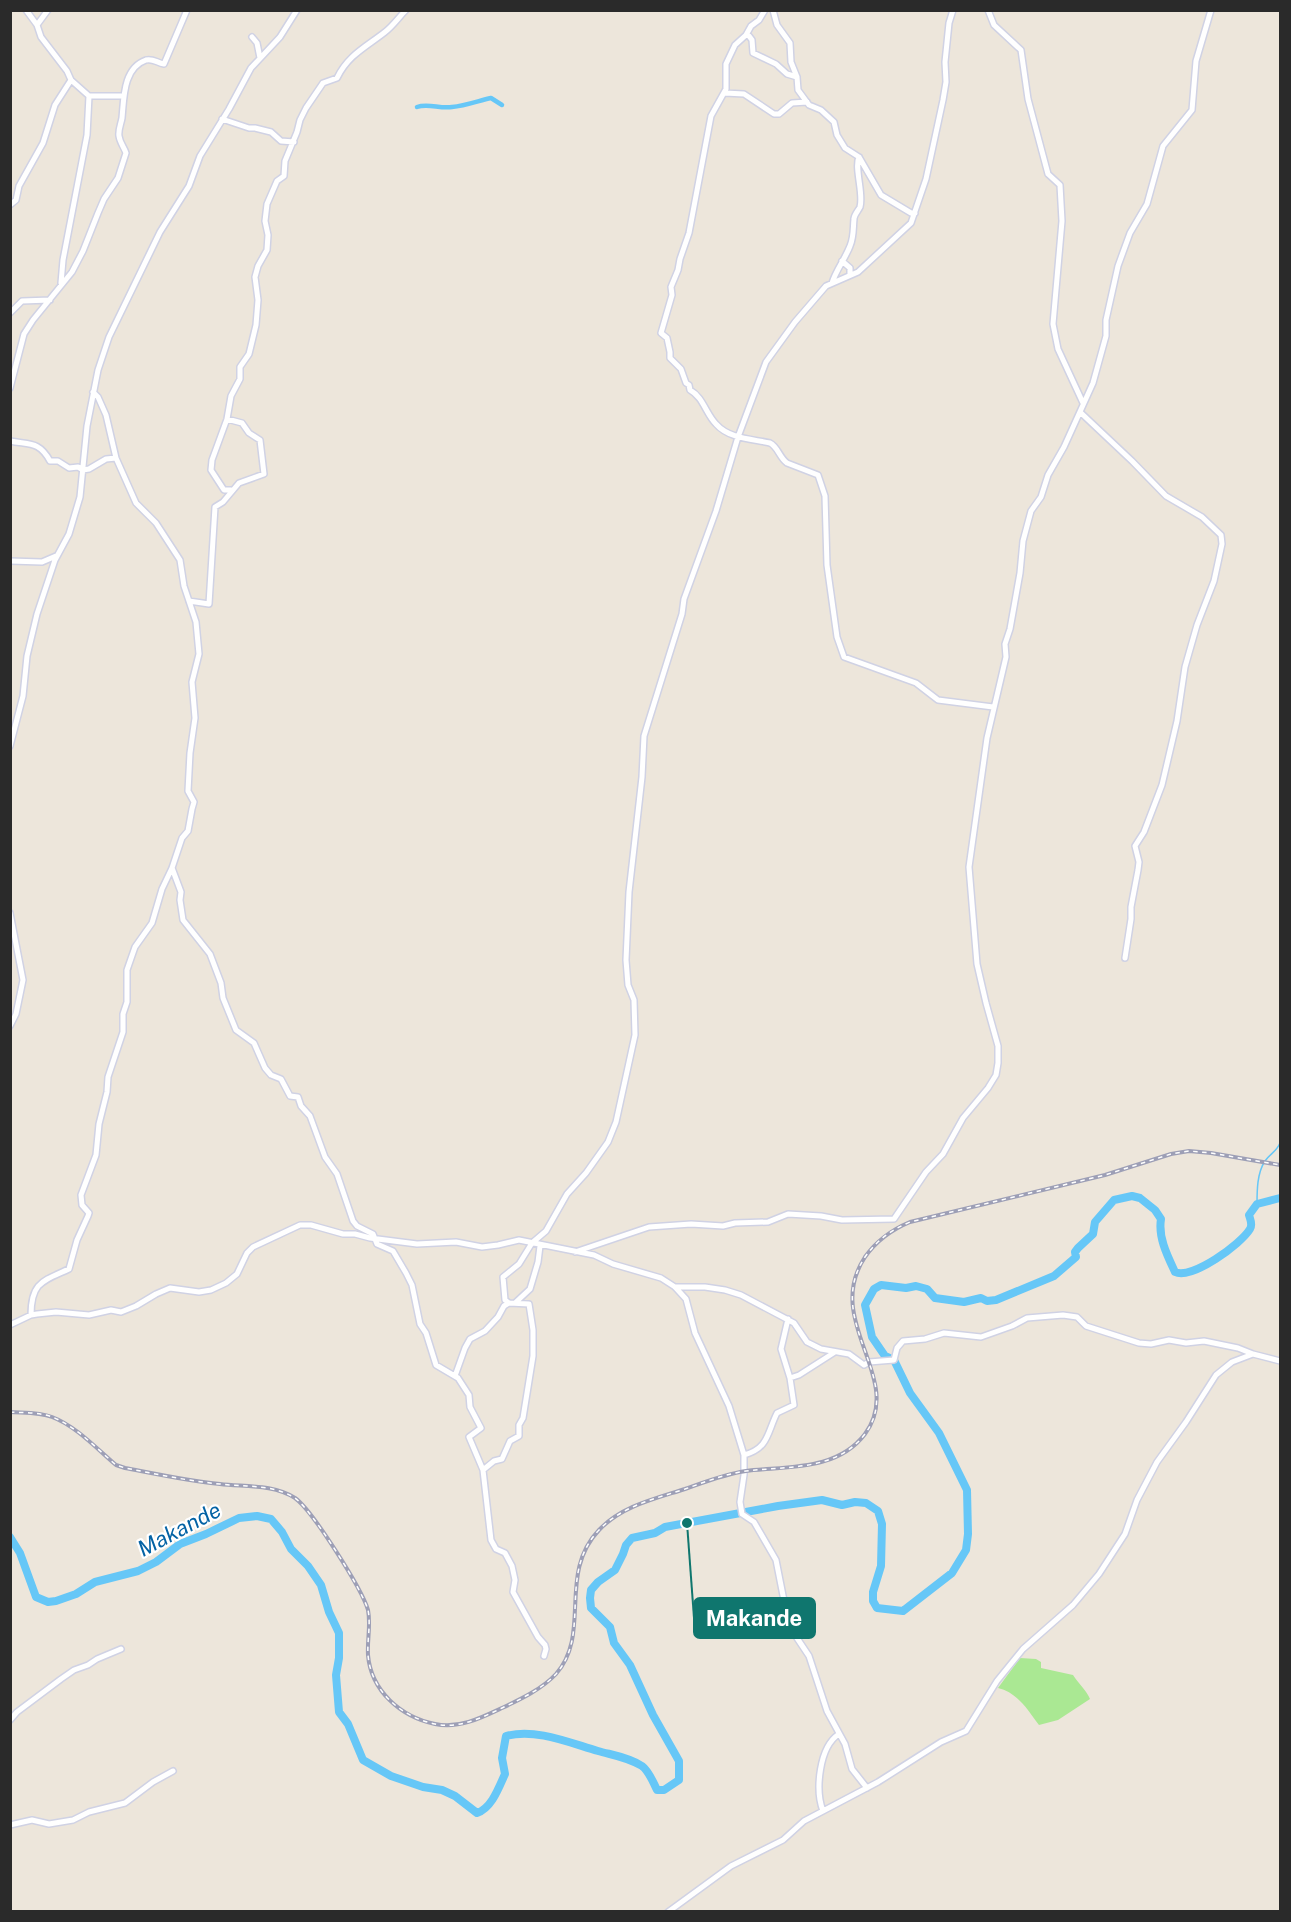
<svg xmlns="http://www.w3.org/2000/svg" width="1291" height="1922" font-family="'Public Sans',sans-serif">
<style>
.green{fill:#aae893}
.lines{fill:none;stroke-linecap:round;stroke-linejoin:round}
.stream{stroke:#66c7f7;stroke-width:1.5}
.canal{stroke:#66c7f7;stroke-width:4.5}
.river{stroke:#66c7f7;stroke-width:8}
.minor-casing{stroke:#d0d2e4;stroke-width:8}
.minor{stroke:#fff;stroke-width:5}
.rail-casing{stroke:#9d9fb6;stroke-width:4}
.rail{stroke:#fff;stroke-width:1.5;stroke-dasharray:4.5;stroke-linecap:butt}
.labels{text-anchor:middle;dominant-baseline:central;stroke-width:4.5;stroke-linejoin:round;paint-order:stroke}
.water-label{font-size:22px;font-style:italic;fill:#0362a4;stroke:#fff}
.leader{fill:none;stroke:#0f766e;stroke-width:2}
.callout-dot{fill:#0f766e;stroke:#fff;stroke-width:2}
.callout{fill:#0f766e;stroke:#0f766e;stroke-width:2}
.callout-label{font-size:22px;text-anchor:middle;font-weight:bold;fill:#fff}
</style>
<rect width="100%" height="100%" fill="#ede6db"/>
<path class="green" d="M 1020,1658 L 1036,1659 L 1041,1662 L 1041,1668 L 1073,1675 C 1078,1683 1087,1691 1090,1699 L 1058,1720 L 1039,1725 C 1027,1709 1018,1693 998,1688 Z"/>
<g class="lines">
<path class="stream" d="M 1257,1204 C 1257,1191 1257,1173 1265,1161 C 1270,1154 1277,1151 1280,1143"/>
<path class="canal" d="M 417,107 C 428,103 440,109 452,107 C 465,106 478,101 491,98 L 502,105"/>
<path class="river" d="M 10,1537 L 20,1553 L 36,1597 L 48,1602 L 56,1601 L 76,1594 L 95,1582 L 138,1571 L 156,1562 L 180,1544 L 206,1534 L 239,1518 L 257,1516 L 271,1519 L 282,1532 L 291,1549 L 308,1566 L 321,1585 L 329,1612 L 339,1633 L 339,1658 L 336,1675 L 339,1712 L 348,1724 L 363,1760 L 391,1776 L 423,1787 L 442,1790 L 455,1796 L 477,1813 C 492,1808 499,1787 505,1774 L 502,1758 L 506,1736 C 536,1728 570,1743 598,1751 C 612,1755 628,1757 642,1766 C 649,1771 653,1782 657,1790 L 664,1790 L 679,1780 L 679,1761 L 653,1715 L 630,1665 L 614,1643 L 610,1627 L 591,1608 L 590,1598 L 591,1590 L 598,1582 L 615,1570 L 623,1554 L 626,1545 L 632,1538 L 655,1533 L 665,1527 L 778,1506 L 822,1500 L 842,1505 L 855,1502 L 866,1503 L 878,1511 L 882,1524 L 881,1566 L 873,1592 L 873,1601 L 877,1608 L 903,1611 L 952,1573 L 966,1550 L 968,1534 L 967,1490 L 939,1433 L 910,1393 L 894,1360 L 885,1356 L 872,1337 L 865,1305 L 874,1289 L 881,1285 L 906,1288 L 916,1286 L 927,1289 L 935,1298 L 964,1302 L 981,1298 L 987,1301 L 996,1300 L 1054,1276 L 1076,1257 L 1075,1252 L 1078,1248 L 1093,1234 L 1095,1222 L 1114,1200 L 1132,1196 L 1140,1198 L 1155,1210 L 1161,1219 C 1158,1237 1167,1255 1175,1272 C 1192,1280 1241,1244 1250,1229 C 1253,1224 1250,1219 1249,1215 L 1257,1204 L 1280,1198"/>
<defs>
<path id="minor" d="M 26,10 L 37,25
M 48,10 L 37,25 L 41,37 L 67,71 L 71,80 L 89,96 L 87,135 L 63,260 L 61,283
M 765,10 L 759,20 L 751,26 L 746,35 L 735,45 L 726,64 L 726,89 L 711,116 L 689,233 L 680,259 L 678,270 L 671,287 L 672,295 L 661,333 L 667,338 L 670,352 L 670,358 L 681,369 L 686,383 L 689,385 L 690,390 C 703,397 706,414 716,424 C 729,439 753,439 770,443 C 778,447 779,457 787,463 L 818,475 L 825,496 L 827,565 L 837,637 L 844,657 L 916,683 L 938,700 L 993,707
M 773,10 L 777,25 L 790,43 L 791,62 L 797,77 L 798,90 L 809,105 L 821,110 L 834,122 L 837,135 L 845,148 L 859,157 L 881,195 L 911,213 L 915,213
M 988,10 L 994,25 L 1021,50 L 1028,99 L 1048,174 L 1060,185 L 1062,221 L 1053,324 L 1058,349 L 1083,403
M 746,35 L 749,36 L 752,40 L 753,53 L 776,64 L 787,74 L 797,77
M 252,37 L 257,43 L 260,58
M 725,93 L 744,94 L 774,114 L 779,114 L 792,103 L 807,102
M 89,96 L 124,96
M 222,119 L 249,128 L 255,128 L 271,132 L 281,141 L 294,142
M 10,205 L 16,200 L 19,186 L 43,143 L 55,105 L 71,80
M 842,261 L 850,268 L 850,275
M 832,283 C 836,270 845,259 850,246 C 854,237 853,228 854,219 C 854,215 858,211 860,207 C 864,194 854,168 859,157
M 10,313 L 22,301 L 50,300
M 10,388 L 24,334 L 33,320 L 72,272 L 83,251 L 98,213 L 104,199 L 118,178 L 126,153 C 124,147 120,143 119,136 C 118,130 121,124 122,118 C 124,98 123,68 146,60 C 153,58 157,63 164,64 L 187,10
M 1080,412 L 1132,461 L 1166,496 L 1202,517 L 1221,535 L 1222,544 L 1214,581 L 1197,625 L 1185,667 L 1177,721 L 1162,785 L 1144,832 L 1135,846 L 1139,862 L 1138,870 L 1131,907 L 1131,919 L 1125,958
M 10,441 C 30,445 39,441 50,461 L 58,461 L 69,468 L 78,467 L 83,470 L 89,469 L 106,459 L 116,458
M 231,490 L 224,490 L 211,470 L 212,460 L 227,419 L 231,396 L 240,379 L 240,367 L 249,354 L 256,325 L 258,300 L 255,277 L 258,266 L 267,250 L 268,235 L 265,221 L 267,204 L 277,181 L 284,176 L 285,161 L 297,132 L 300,120 L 306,108 L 323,83 L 337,78 C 348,55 366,47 385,32 C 393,26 399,17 406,10
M 10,561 L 42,562 L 56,556
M 189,601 L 209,604 L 215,507 L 223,502 L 239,483 L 264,474 L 260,440 L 249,433 L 242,423 L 227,419
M 10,746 L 23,696 L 27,656 L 37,614 L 55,560 L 69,534 L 80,497 L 87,426 L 98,370 L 109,337 L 160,232 L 189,186 L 200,156 L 229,109 L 251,68 L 280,37 L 297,10
M 172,868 L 181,892 L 180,900 L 183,920 L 210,954 L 221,983 L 223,998 L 236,1030 L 254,1043 L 265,1068 L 271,1075 L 281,1079 L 290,1096 L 298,1097 L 301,1106 L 310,1116 L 325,1157 L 337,1174 L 353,1221 L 357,1226 L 373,1234 L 377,1244 L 393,1251 L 406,1273 L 412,1285 L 420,1324 L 426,1333 L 436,1365 L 458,1378 L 469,1395 L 470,1407 L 481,1428 L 469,1437 L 483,1470 L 491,1540 L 496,1549 L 505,1553 L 512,1566 L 515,1580 L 513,1592 L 538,1637 L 545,1645 L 546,1649 L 544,1656
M 10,913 L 23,980 L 16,1014 L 10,1026
M 575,1252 L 649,1227 L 691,1224 L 723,1226 L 735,1223 L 768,1222 L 788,1214 L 821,1216 L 842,1220 L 894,1219 L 926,1172 L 943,1154 L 963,1118 L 988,1088 L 996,1075 L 998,1063 L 998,1046 L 986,1003 L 977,964 L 969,867 L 987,738 L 1006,657 L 1005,644 L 1010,629 L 1020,573 L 1023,541 L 1031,511 L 1041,497 L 1048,475 L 1064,447 L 1093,383 L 1106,336 L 1106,320 L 1118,266 L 1130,233 L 1147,204 L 1163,146 L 1192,110 L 1196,61 L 1211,10
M 675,1287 L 705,1287 L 725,1290 L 741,1295 L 794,1323 L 807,1342 L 821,1349 L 849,1354 L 864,1365 L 869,1362 L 894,1360 L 897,1348 L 903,1341 L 925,1339 L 944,1333 L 981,1337 L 1012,1326 L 1027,1318 L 1063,1315 L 1077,1317 L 1086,1326 L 1139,1343 L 1151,1344 L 1169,1340 L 1186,1343 L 1204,1341 L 1238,1348 L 1253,1354
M 515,1303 L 530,1289 L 538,1262 L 540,1246
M 31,1315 C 31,1282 43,1281 69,1269 L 77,1240 L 88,1216 L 89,1213 L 82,1205 L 81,1195 L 96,1155 L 99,1124 L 107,1092 L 108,1077 L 123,1032 L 123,1014 L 127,1002 L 127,970 L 135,947 L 152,923 L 162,889 L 172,868 L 182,838 L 188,831 L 192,809 L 194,802 L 188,791 L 190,753 L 195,718 L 192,682 L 199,654 L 196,622 L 184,586 L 180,560 L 156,523 L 136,503 L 116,458 L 106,415 L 98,397 L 93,392
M 10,1325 L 31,1315 L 37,1314 L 56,1312 L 89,1315 L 111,1310 L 121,1312 L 136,1306 L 156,1294 L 170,1288 L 199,1292 L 211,1290 L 226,1283 L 237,1274 L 247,1253 L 253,1247 L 300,1225 L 311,1225 L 343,1234 L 355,1234 L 370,1238 L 417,1244 L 456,1242 L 482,1247 L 498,1245 L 519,1240 L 594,1255 L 613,1264 L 661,1278 L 675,1287 L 686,1299 L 695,1333 L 729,1406 L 744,1455 L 744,1475 L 740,1502 L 742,1514 L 754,1522 L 776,1560 L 789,1626 L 809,1656 L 827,1711 L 845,1744 L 852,1769 L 867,1788
M 455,1376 L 465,1348 L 470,1339 L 485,1331 L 498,1317 L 504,1306 L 509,1303
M 790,1378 L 799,1375 L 835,1352
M 744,1455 C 769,1448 767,1433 777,1413 L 794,1405 L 790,1378 L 781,1349 L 788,1319
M 483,1470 L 494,1461 L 502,1459 L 510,1441 L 519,1436 L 519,1425 L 523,1418 L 533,1356 L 533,1330 L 529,1304 L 509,1303 L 505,1300 L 503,1277 L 519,1264 L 532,1243 L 546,1231 L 567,1194 L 586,1173 L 608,1142 L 616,1122 L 635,1035 L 634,1000 L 628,985 L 626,960 L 629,892 L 642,777 L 644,736 L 682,614 L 684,599 L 716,511 L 738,437 L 766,362 L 795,322 L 826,286 L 858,272 L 911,223 L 926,179 L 943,100 L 946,82 L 945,62 L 949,23 L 953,10
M 10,1720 L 17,1712 L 61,1679 L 74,1670 L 88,1665 L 97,1659 L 121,1649
M 823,1811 C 815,1790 819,1747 839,1734
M 10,1825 L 32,1820 L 49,1824 L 73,1820 L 89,1812 L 125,1803 L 153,1782 L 173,1771
M 668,1912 L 731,1866 L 783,1840 L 804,1821 L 878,1782 L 941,1742 L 966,1731 L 997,1681 L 1023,1649 L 1073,1605 L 1099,1574 L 1125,1534 L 1137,1500 L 1157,1462 L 1186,1422 L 1216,1375 L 1232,1362 L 1253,1354 L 1280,1361"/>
</defs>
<use href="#minor" class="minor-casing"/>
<use href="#minor" class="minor"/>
<defs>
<path id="rail" d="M 10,1412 C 24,1413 39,1412 52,1417 C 76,1426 97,1449 116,1465 L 125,1468 C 156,1474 188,1481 220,1484 C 245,1487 273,1484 295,1498 C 312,1510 362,1589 368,1610 C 371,1625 367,1640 368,1655 C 371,1691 401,1717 435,1724 C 459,1729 481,1718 502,1708 C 521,1699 542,1689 556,1674 C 592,1633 557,1574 599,1530 C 622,1506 654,1499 685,1489 C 705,1482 725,1474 746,1471 C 788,1466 837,1471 865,1434 C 906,1378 822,1322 865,1257 C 877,1240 891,1230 910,1222 L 1105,1175 L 1171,1154 L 1189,1151 L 1211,1153 L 1280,1165"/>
</defs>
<use href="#rail" class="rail-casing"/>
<use href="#rail" class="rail"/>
</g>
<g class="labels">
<g class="water-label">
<text transform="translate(179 1529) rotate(-28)">Makande</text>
</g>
</g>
<path class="leader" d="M687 1523L694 1618"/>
<circle class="callout-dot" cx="687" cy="1523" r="6"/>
<rect class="callout" x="694" y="1598" width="121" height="40" rx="6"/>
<g class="callout-label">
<text x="754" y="1626">Makande</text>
</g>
<rect width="1291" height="1922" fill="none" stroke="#2a2a2a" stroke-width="24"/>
</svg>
